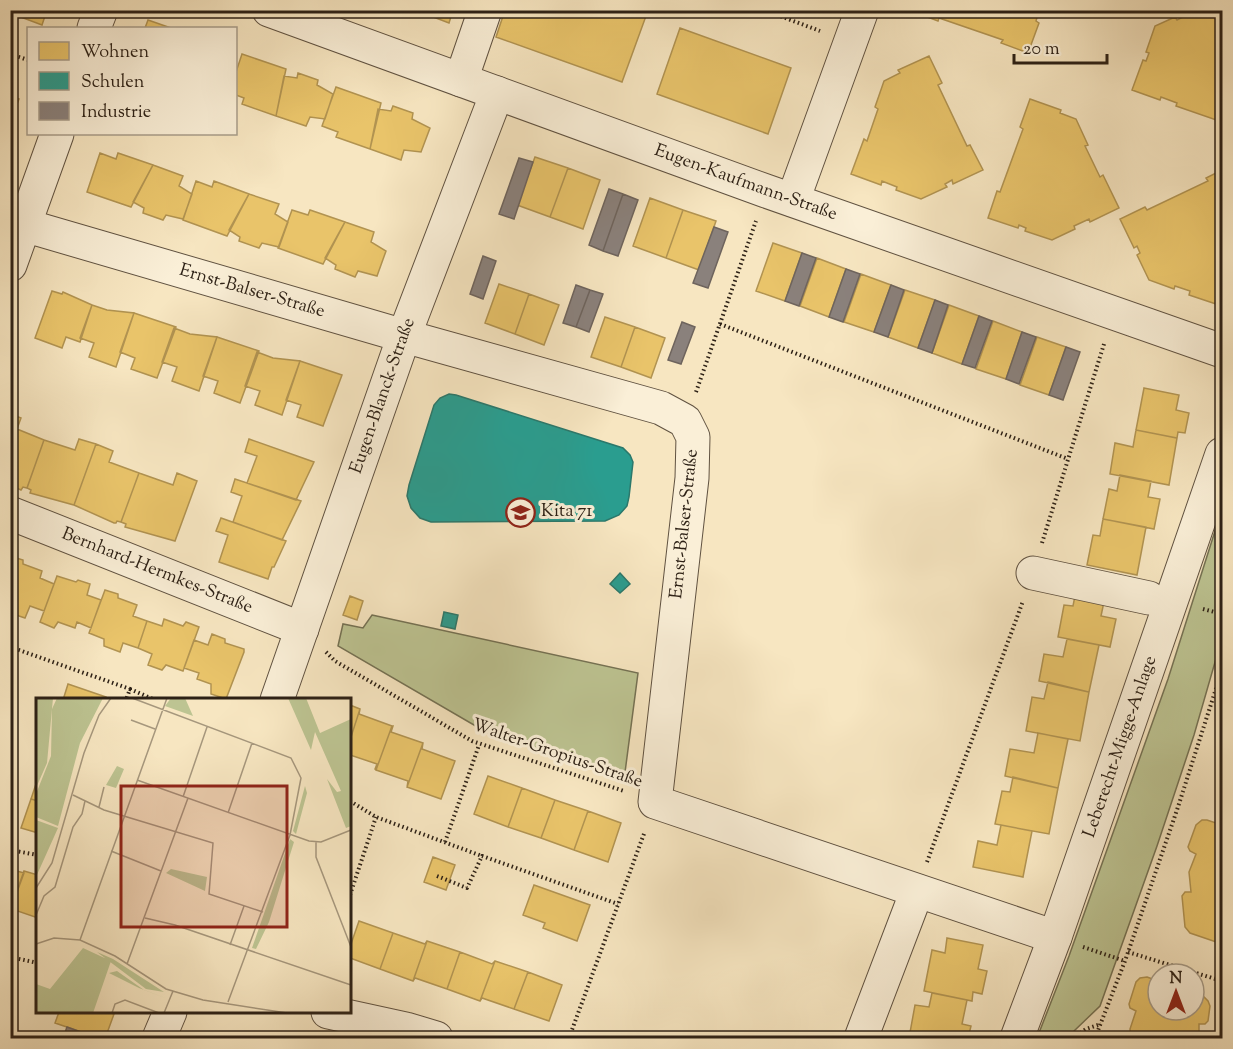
<svg xmlns="http://www.w3.org/2000/svg" width="1233" height="1049" font-family="'Sorts Mill Goudy',serif">
<style>
.green{fill:#bdc492;stroke:#757254;stroke-width:1.5}
.homes{fill:#e9c46a;stroke:#b19351;stroke-width:1.5}
.schools{fill:#2a9d8f;stroke:#2b786b;stroke-width:1.5}
.industry{fill:#8a817c;stroke:#6e645d;stroke-width:1.5}
.lines{fill:none;stroke-linecap:round;stroke-linejoin:round}
.minor-casing{stroke:#605241;stroke-width:35}
.path{stroke:#2d2116;stroke-width:4;stroke-dasharray:1.5 3;stroke-linecap:butt}
.minor{stroke:#faefd7;stroke-width:33}
.labels{text-anchor:middle;dominant-baseline:central;stroke-width:6;stroke-linejoin:round;paint-order:stroke}
.street-label{font-size:18px;fill:#2d2116;stroke:#faefd7}
.poi-label{font-size:18px;fill:#2d2116;stroke:#faefd7;text-anchor:start}
.inset-road{fill:none;stroke:#a6977d;stroke-width:1.5}
.view{fill:#8f2418;fill-opacity:0.15;stroke:#8f2418;stroke-width:3}
.inset-edge{fill:none;stroke:#2d2116;stroke-width:3}
</style>
<rect width="100%" height="100%" fill="#f7e6c1"/>
<filter id="stains"><feTurbulence type="fractalNoise" baseFrequency=".00333" numOctaves="4"/><feColorMatrix values="0 0 0 0 .2 0 0 0 0 .09 0 0 0 0 .02 0 0 0 .5 -.17"/></filter>
<radialGradient id="worn" r=".72"><stop offset=".6" stop-color="#630" stop-opacity="0"/><stop offset="1" stop-color="#630" stop-opacity=".3"/></radialGradient>
<path class="green" d="M 1222,509 L 1222,638 L 1194,735 L 1157,846 L 1100,1006 L 1074,1031 L 1068,1038 L 1037,1038 L 1069,956 L 1168,679 Z
M 372,615 L 638,673 L 624,780 L 486,732 L 338,646 L 343,624 L 363,628 Z"/>
<path class="homes" d="M 10,10 L 47,10 L 42,25 L 10,13 Z
M 415,10 L 453,10 L 449,23 Z
M 505,10 L 629,10 L 646,16 L 622,82 L 496,37 Z
M 909,10 L 1043,10 L 1041,16 L 1038,14 L 1036,21 L 1039,23 L 1028,53 L 1001,43 L 1003,40 L 939,18 L 938,21 Z
M 1197,10 L 1222,10 L 1222,122 L 1176,106 L 1177,103 L 1161,97 L 1160,100 L 1132,90 L 1143,60 L 1146,61 L 1149,53 L 1146,52 L 1155,26 L 1175,17 L 1177,20 Z
M 148,20 L 171,28 L 145,28 Z
M 680,28 L 791,68 L 768,134 L 657,94 Z
M 242,54 L 286,69 L 276,116 L 242,104 L 244,98 L 236,95 L 236,72 Z
M 929,56 L 942,83 L 938,85 L 967,146 L 970,145 L 983,170 L 953,184 L 952,180 L 945,184 L 947,187 L 921,199 L 896,190 L 897,187 L 882,181 L 881,185 L 851,174 L 864,139 L 867,141 L 878,109 L 875,107 L 884,81 L 900,73 L 898,70 Z
M 298,73 L 318,80 L 317,85 L 333,94 L 325,119 L 310,117 L 306,126 L 276,116 L 284,76 L 297,78 Z
M 336,87 L 381,103 L 370,149 L 336,137 L 338,132 L 322,126 Z
M 10,96 L 19,99 L 10,122 Z
M 1030,99 L 1061,110 L 1060,113 L 1076,119 L 1088,145 L 1085,146 L 1100,177 L 1103,175 L 1119,208 L 1090,222 L 1089,219 L 1074,226 L 1075,229 L 1052,240 L 1025,231 L 1026,228 L 1019,225 L 1018,228 L 988,218 L 997,191 L 1000,192 L 1023,129 L 1020,127 Z
M 393,106 L 413,113 L 412,119 L 430,128 L 421,152 L 404,150 L 401,160 L 370,149 L 378,109 L 391,111 Z
M 100,153 L 116,159 L 118,153 L 153,165 L 131,207 L 87,192 Z
M 535,157 L 568,168 L 550,217 L 517,205 Z
M 153,165 L 183,176 L 179,186 L 192,194 L 183,219 L 166,215 L 163,220 L 143,213 L 144,208 L 133,202 Z
M 568,168 L 600,180 L 583,229 L 550,217 Z
M 1222,170 L 1222,296 L 1219,305 L 1189,295 L 1190,291 L 1175,286 L 1174,289 L 1149,280 L 1137,255 L 1140,253 L 1137,246 L 1134,248 L 1120,219 L 1145,207 L 1147,210 L 1208,181 L 1206,178 Z
M 196,181 L 212,187 L 214,181 L 249,194 L 227,236 L 183,220 Z
M 249,194 L 279,204 L 275,214 L 288,222 L 279,247 L 262,243 L 259,248 L 239,241 L 240,237 L 229,230 Z
M 650,198 L 683,210 L 666,258 L 633,246 Z
M 292,210 L 308,215 L 310,210 L 345,222 L 323,264 L 278,248 Z
M 683,210 L 716,221 L 699,270 L 666,258 Z
M 345,222 L 374,232 L 371,242 L 386,251 L 377,276 L 358,271 L 355,277 L 335,269 L 336,265 L 325,258 Z
M 773,243 L 802,253 L 785,301 L 756,291 Z
M 817,258 L 846,269 L 829,317 L 800,306 Z
M 861,274 L 891,285 L 874,332 L 844,322 Z
M 499,284 L 529,294 L 515,334 L 485,323 Z
M 905,290 L 935,300 L 918,348 L 888,337 Z
M 52,291 L 62,294 L 63,292 L 92,305 L 80,342 L 66,337 L 62,348 L 35,338 Z
M 529,294 L 559,305 L 544,345 L 515,334 Z
M 92,305 L 107,310 L 134,313 L 116,367 L 89,357 L 94,343 L 80,338 Z
M 949,305 L 979,316 L 962,364 L 932,353 Z
M 134,313 L 176,327 L 157,378 L 131,369 L 135,358 L 120,352 Z
M 605,317 L 635,327 L 621,367 L 591,357 Z
M 993,321 L 1022,332 L 1006,379 L 976,369 Z
M 635,327 L 665,338 L 651,378 L 621,367 Z
M 174,328 L 190,334 L 217,337 L 199,391 L 172,381 L 177,367 L 162,362 Z
M 217,337 L 259,351 L 240,403 L 214,393 L 218,381 L 203,376 Z
M 1037,337 L 1066,347 L 1049,395 L 1020,385 Z
M 257,352 L 273,358 L 300,361 L 282,415 L 255,405 L 260,391 L 245,386 Z
M 300,361 L 342,375 L 323,426 L 297,417 L 301,405 L 286,400 Z
M 1144,388 L 1179,395 L 1176,410 L 1189,413 L 1185,433 L 1178,432 L 1177,438 L 1136,430 Z
M 10,414 L 21,418 L 17,429 L 44,440 L 27,488 L 23,487 L 21,490 L 10,485 Z
M 1136,430 L 1177,438 L 1169,485 L 1110,474 L 1115,443 L 1133,447 Z
M 79,439 L 96,444 L 74,505 L 30,493 L 31,490 L 27,488 L 44,440 L 75,450 Z
M 249,439 L 314,462 L 296,500 L 247,483 L 257,456 L 245,452 Z
M 96,444 L 113,451 L 109,462 L 139,473 L 121,522 L 117,521 L 116,523 L 114,523 L 74,505 Z
M 139,473 L 173,485 L 177,473 L 197,481 L 175,541 L 125,527 L 126,524 L 121,522 Z
M 1120,475 L 1151,481 L 1148,497 L 1160,499 L 1154,529 L 1103,519 L 1109,489 L 1117,491 Z
M 235,479 L 301,501 L 282,540 L 233,522 L 242,496 L 231,492 Z
M 221,518 L 286,541 L 274,567 L 272,567 L 268,579 L 219,562 L 228,535 L 216,531 Z
M 1103,519 L 1146,527 L 1137,575 L 1087,565 L 1093,535 L 1100,536 Z
M 10,556 L 23,560 L 23,564 L 42,571 L 40,578 L 54,584 L 44,611 L 30,606 L 25,618 L 10,613 Z
M 57,576 L 76,582 L 78,580 L 90,584 L 87,595 L 101,600 L 91,628 L 77,622 L 75,628 L 58,622 L 54,628 L 40,622 Z
M 105,590 L 118,594 L 118,598 L 137,605 L 133,616 L 147,621 L 138,648 L 123,643 L 120,652 L 104,646 L 104,639 L 89,633 Z
M 1076,591 L 1105,597 L 1101,616 L 1116,619 L 1110,647 L 1058,637 L 1064,605 L 1073,606 Z
M 350,596 L 363,601 L 357,620 L 343,615 Z
M 164,619 L 183,626 L 186,622 L 199,627 L 183,671 L 166,665 L 162,670 L 148,665 L 152,654 L 138,648 L 147,621 L 162,626 Z
M 212,634 L 225,639 L 225,643 L 244,649 L 244,652 L 226,699 L 211,694 L 211,684 L 197,679 L 199,673 L 184,668 L 194,640 L 208,645 Z
M 1067,639 L 1099,645 L 1089,692 L 1039,681 L 1044,654 L 1063,657 Z
M 1048,682 L 1089,692 L 1080,741 L 1026,731 L 1032,697 L 1044,699 Z
M 68,684 L 106,697 L 105,700 L 63,700 Z
M 350,705 L 360,709 L 350,740 Z
M 360,709 L 359,714 L 392,726 L 376,770 L 375,769 L 377,764 L 350,755 L 350,740 Z
M 392,726 L 393,726 L 391,732 L 423,743 L 407,787 L 408,781 L 376,770 Z
M 1038,733 L 1068,739 L 1058,788 L 1005,776 L 1010,749 L 1034,753 Z
M 423,743 L 422,749 L 455,761 L 441,799 L 407,787 Z
M 488,776 L 522,788 L 508,827 L 474,814 Z
M 1013,777 L 1058,788 L 1049,834 L 995,824 L 1002,791 L 1010,792 Z
M 38,778 L 38,801 L 31,799 Z
M 522,788 L 555,800 L 541,838 L 508,827 Z
M 31,799 L 38,801 L 38,833 L 21,828 Z
M 555,800 L 588,811 L 574,850 L 541,838 Z
M 588,811 L 621,823 L 608,862 L 574,850 Z
M 1202,820 L 1207,820 L 1222,825 L 1222,944 L 1190,933 L 1185,927 L 1182,896 L 1185,892 L 1191,892 L 1189,872 L 1196,854 L 1190,851 L 1188,847 L 1196,825 Z
M 1001,825 L 1032,831 L 1023,877 L 973,867 L 978,841 L 997,845 Z
M 433,857 L 455,865 L 446,890 L 424,882 Z
M 10,869 L 24,873 L 10,911 Z
M 24,871 L 38,875 L 38,918 L 12,909 L 10,911 Z
M 534,885 L 590,905 L 577,941 L 543,928 L 545,923 L 523,915 Z
M 359,921 L 393,933 L 380,969 L 350,958 L 350,947 Z
M 393,933 L 425,944 L 427,941 L 413,981 L 380,969 Z
M 947,938 L 983,945 L 978,969 L 987,971 L 982,994 L 973,992 L 972,1001 L 924,991 L 932,950 L 945,953 Z
M 427,941 L 460,952 L 447,989 L 415,978 L 413,981 Z
M 460,952 L 492,964 L 495,961 L 480,1001 L 447,989 Z
M 495,961 L 528,972 L 514,1009 L 482,998 L 480,1001 Z
M 528,972 L 562,985 L 549,1021 L 514,1009 Z
M 1147,977 L 1158,981 L 1158,1010 L 1194,1010 L 1194,993 L 1204,997 L 1208,1001 L 1210,1006 L 1208,1021 L 1205,1024 L 1199,1024 L 1199,1038 L 1131,1038 L 1130,1029 L 1136,1011 L 1130,1008 L 1129,1004 L 1136,982 L 1140,978 Z
M 932,993 L 967,1000 L 962,1024 L 971,1026 L 968,1038 L 909,1038 L 915,1005 L 929,1007 Z
M 59,1012 L 108,1012 L 114,1014 L 106,1036 L 104,1035 L 103,1038 L 99,1038 L 55,1023 Z"/>
<path class="schools" d="M 449,394 L 456,395 L 623,448 L 630,455 L 633,462 L 629,497 L 627,506 L 619,515 L 605,521 L 431,522 L 420,518 L 411,508 L 407,496 L 409,485 L 434,405 L 440,398 Z
M 620,573 L 630,584 L 620,593 L 610,584 Z
M 444,612 L 458,615 L 455,629 L 441,626 Z"/>
<path class="industry" d="M 519,158 L 533,162 L 514,219 L 499,214 Z
M 609,189 L 623,194 L 603,251 L 589,245 Z
M 623,194 L 638,200 L 618,256 L 603,251 Z
M 714,227 L 728,232 L 708,288 L 693,283 Z
M 802,253 L 816,258 L 799,306 L 785,301 Z
M 483,256 L 496,261 L 483,299 L 470,294 Z
M 846,269 L 860,274 L 843,322 L 829,317 Z
M 576,285 L 590,290 L 576,327 L 563,323 Z
M 891,285 L 904,290 L 888,337 L 874,332 Z
M 590,290 L 603,294 L 589,332 L 576,327 Z
M 935,300 L 948,305 L 932,353 L 918,348 Z
M 979,316 L 992,321 L 975,368 L 962,364 Z
M 682,322 L 695,327 L 681,364 L 668,360 Z
M 1022,332 L 1036,337 L 1019,384 L 1006,379 Z
M 1066,347 L 1080,352 L 1063,400 L 1049,395 Z
M 67,1027 L 95,1037 L 94,1038 L 63,1038 Z"/>
<g class="lines">
<defs>
<g id="minor">
<path id="s1" d="M 269,10 L 766,191 L 1222,351"/>
<path d="M 94,28 L 101,10"/>
<path d="M 461,80 L 485,10"/>
<path d="M 793,200 L 862,10"/>
<path id="s2" d="M 10,221 L 404,336 L 661,408 L 685,421 L 693,437 L 692,478 L 655,802 L 1055,937"/>
<path d="M 10,265 L 57,134"/>
<path id="s3" d="M 10,513 L 302,629"/>
<path d="M 1033,573 L 1149,598"/>
<path id="s4" d="M 277,700 L 404,336 L 497,93"/>
<path d="M 328,1012 L 406,1029 L 436,1038"/>
<path d="M 159,1038 L 170,1012"/>
<path d="M 861,1038 L 917,891"/>
<path id="s5" d="M 1017,1038 L 1055,937 L 1222,454"/>
</g>
</defs>
<use href="#minor" class="minor-casing"/>
<path class="path" d="M 764,10 L 820,31
M 10,54 L 28,60
M 720,324 L 1068,459
M 696,392 L 756,221
M 1042,543 L 1104,344
M 1203,609 L 1222,614
M 10,647 L 130,689 L 126,700
M 326,652 L 335,661 L 472,741 L 624,791
M 130,689 L 155,700
M 350,801 L 376,817 L 482,856
M 445,842 L 479,745
M 10,850 L 38,855
M 927,862 L 1023,601
M 437,876 L 467,888 L 482,856 L 618,904
M 350,895 L 376,817
M 1083,947 L 1125,961
M 1128,952 L 1222,981
M 10,957 L 38,963
M 569,1038 L 645,831
M 1073,1038 L 1086,1029 L 1101,1024
M 1095,1038 L 1125,961 L 1177,810 L 1222,670"/>
<use href="#minor" class="minor"/>
</g>
<defs>
<symbol id="school-ring" viewBox="-11 -11 22 22"><circle r="9.5" fill="#faefd7" stroke="#8f2418" stroke-width="1.5"/><path d="M0-5L7-2L0 1L-7-2ZM-4 1L0 2.5L4 1V4Q0 6-4 4Z" fill="#8f2418"/></symbol>
</defs>
<g fill-rule="evenodd">
<use href="#school-ring" x="504" y="496" width="33" height="33"/>
</g>
<g class="labels">
<g class="street-label">
<text stroke="none"><textPath href="#s1" startOffset="507">Eugen-Kaufmann-Straße</textPath></text>
<text stroke="none"><textPath href="#s2" startOffset="252">Ernst-Balser-Straße</textPath></text>
<text stroke="none"><textPath href="#s4" startOffset="322">Eugen-Blanck-Straße</textPath></text>
<text transform="translate(685 524) rotate(-84)">Ernst-Balser-Straße</text>
<text stroke="none"><textPath href="#s3" startOffset="158">Bernhard-Hermkes-Straße</textPath></text>
<text stroke="none"><textPath href="#s5" startOffset="309">Leberecht-Migge-Anlage</textPath></text>
<text transform="translate(557 754) rotate(19)">Walter-Gropius-Straße</text>
</g>
<g class="poi-label">
<text x="541" y="512">Kita 71</text>
</g>
</g>
<g transform="translate(36 698)">
<rect width="315" height="315" fill="#f7e6c1"/>
<path d="M 0,0 L 17,0 L 11,65 L 0,90 ZM 21,0 L 67,0 L 44,45 L 22,128 L 0,119 L 0,96 L 15,58 L 16,11 ZM 135,0 L 149,0 L 157,18 L 129,8 ZM 252,0 L 270,0 L 284,35 L 315,21 L 315,128 L 310,130 L 291,81 L 301,94 L 305,93 L 279,34 L 275,52 ZM 81,68 L 88,71 L 80,90 L 70,87 ZM 269,88 L 271,95 L 260,136 L 257,133 ZM 0,122 L 22,130 L 0,179 ZM 254,141 L 258,144 L 233,224 L 220,251 L 216,250 ZM 135,171 L 171,179 L 169,193 L 130,175 ZM 47,250 L 75,263 L 57,315 L 1,315 L 0,286 L 14,291 ZM 61,254 L 77,261 L 128,294 L 110,291 ZM 81,273 L 108,292 L 132,301 L 103,290 L 73,275 Z" fill="#bdc492"/>
<path class="inset-road" d="M 96,0 L 255,60 L 265,80 L 254,137 L 192,304M 95,22 L 119,31M 101,82 L 273,143 L 285,144 L 315,132M 37,97 L 68,112 L 177,145 L 173,196 L 227,214M 147,99 L 171,29M 63,109 L 68,89M 192,115 L 216,45M 280,144 L 280,159 L 315,249M 75,153 L 125,173M 0,190 L 16,165 L 48,55 L 63,17 L 75,0M 0,217 L 8,198 L 19,189 L 37,129 L 46,116 L 49,103M 109,220 L 139,227 L 315,287M 44,242 L 131,0M 0,246 L 18,240 L 44,242 L 79,258 L 130,291 L 167,302 L 251,315M 194,247 L 208,208M 91,266 L 152,100M 76,315 L 79,306 L 89,302 L 123,315M 128,315 L 137,293"/>
<path class="view" d="M 85,88 L 251,88 L 251,229 L 85,229 Z"/>
<rect width="315" height="315" class="inset-edge"/>
</g>
<rect width="1233" height="1049" fill="none" stroke="#f7e6c1" stroke-width="36"/>
<rect x="12" y="12" width="1209" height="1025" fill="none" stroke="#2d2116" stroke-width="3"/>
<rect x="18" y="18" width="1197" height="1013" fill="none" stroke="#2d2116" stroke-width="1.5"/>
<rect x="27" y="27" width="210" height="108" fill="#faefd7" stroke="#a89d8a" stroke-width="1.5"/>
<rect x="39" y="42" width="30" height="18" fill="#e9c46a" stroke="#a89d8a" stroke-width="1.5"/>
<text x="81" y="57" font-size="18" fill="#2d2116">Wohnen</text>
<rect x="39" y="72" width="30" height="18" fill="#2a9d8f" stroke="#a89d8a" stroke-width="1.5"/>
<text x="81" y="87" font-size="18" fill="#2d2116">Schulen</text>
<rect x="39" y="102" width="30" height="18" fill="#8a817c" stroke="#a89d8a" stroke-width="1.5"/>
<text x="81" y="117" font-size="18" fill="#2d2116">Industrie</text>
<g transform="translate(1176 992)"><circle r="28" fill="#faefd7" stroke="#a89d8a" stroke-width="1.5"/>
<path d="M0-4.5L10 22L0 15L-10 22Z" fill="#8f2418"/>
<text y="-9" font-size="16" font-weight="bold" text-anchor="middle" fill="#2d2116">N</text>
</g>
<path d="M1014 54v9h93v-9" fill="none" stroke="#2d2116" stroke-width="3"/>
<text x="1023" y="54" font-size="18" fill="#2d2116" stroke="#faefd7" stroke-width="4.5" paint-order="stroke">20 m</text>
<rect width="100%" height="100%" filter="url(#stains)"/>
<rect width="100%" height="100%" fill="url(#worn)"/>
</svg>
